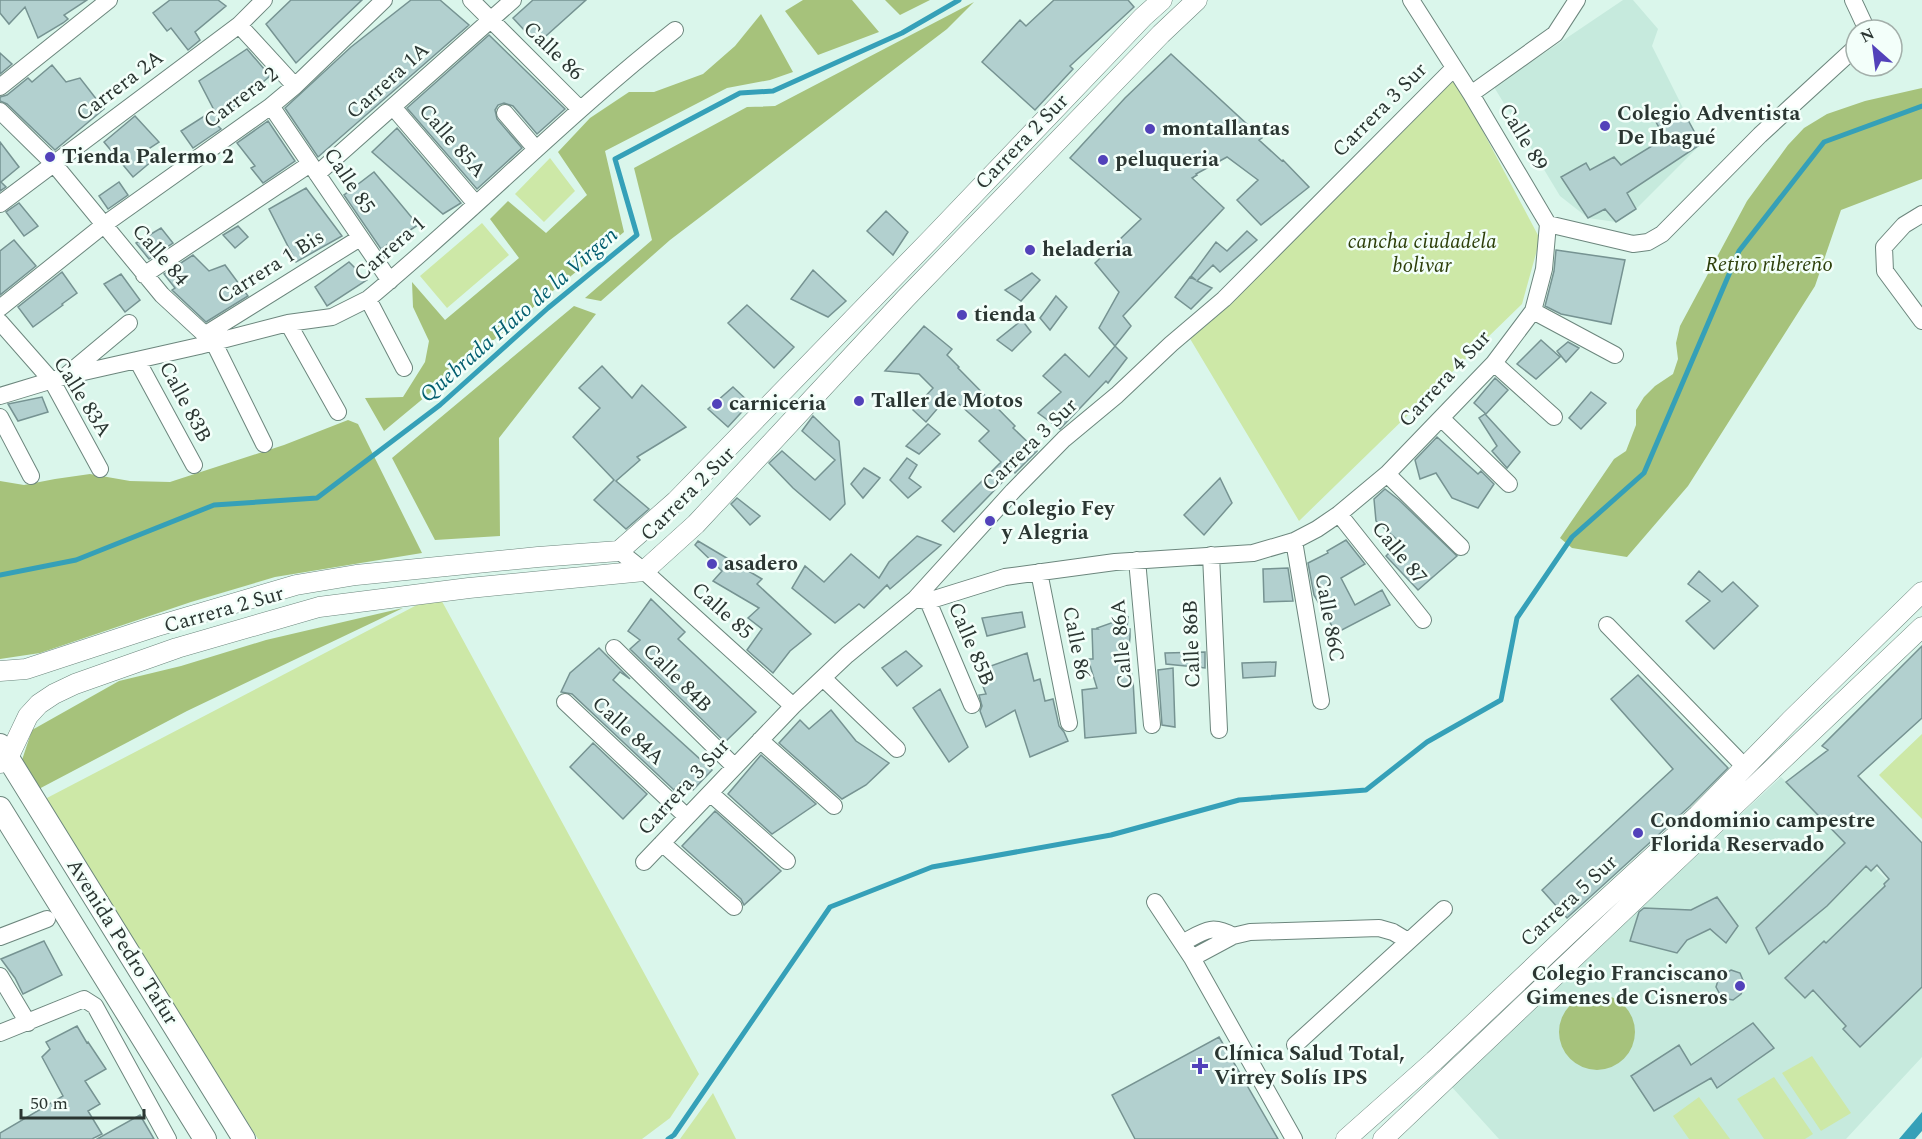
<svg xmlns="http://www.w3.org/2000/svg" width="1922" height="1139" font-family="Spectral,serif">
<style>
.built{fill:#c6eadd}
.green{fill:#cde8a7}
.forest{fill:#a6c27b}
.water{fill:#35a0b8}
.lines{fill:none;stroke-linecap:round;stroke-linejoin:round}
.stream{stroke:#35a0b8;stroke-width:5}
.building{fill:#b2d0cf;stroke:#769392;stroke-width:1.5}
.minor-casing{stroke:#6c867d;stroke-width:18}
.tertiary-casing{stroke:#6c867d;stroke-width:21}
.secondary-casing{stroke:#6c867d;stroke-width:24}
.minor{stroke:#fff;stroke-width:16}
.tertiary{stroke:#fff;stroke-width:20}
.secondary{stroke:#fff;stroke-width:22}
.poi-dot{fill:#5242ba;stroke:#f3fffa;stroke-width:2}
.labels{text-anchor:middle;dominant-baseline:central;stroke-width:5;stroke-linejoin:round;paint-order:stroke}
.street-label{font-size:21px;fill:#2b3632;stroke:#f3fffa}
.poi-label{font-size:21px;font-weight:bold;fill:#2b3632;stroke:#f3fffa;text-anchor:start}
.park-label{font-size:21px;font-style:italic;fill:#2d3f0a;stroke:#f3fffa}
.water-label{font-size:22px;font-style:italic;fill:#045f70;stroke:#f3fffa}
</style>
<rect width="100%" height="100%" fill="#daf6eb"/>
<path class="built" d="M 1623,0 L 1633,0 L 1658,29 L 1652,46 L 1701,144 L 1636,209 L 1616,222 L 1588,218 L 1560,196 L 1494,87 Z
M 1781,777 L 1922,914 L 1922,1057 L 1846,1139 L 1499,1139 L 1450,1085 Z"/>
<path class="green" d="M 1453,75 L 1540,239 L 1522,304 L 1299,521 L 1189,337 Z
M 550,158 L 575,191 L 544,222 L 515,194 Z
M 482,223 L 509,255 L 447,308 L 420,276 Z
M 438,594 L 699,1074 L 670,1118 L 642,1139 L 258,1139 L 45,799 Z
M 1922,734 L 1922,819 L 1879,775 Z
M 1812,1056 L 1851,1113 L 1821,1131 L 1782,1073 Z
M 1774,1077 L 1813,1134 L 1805,1139 L 1764,1139 L 1737,1099 Z
M 713,1093 L 736,1139 L 680,1139 Z
M 1699,1097 L 1730,1139 L 1689,1139 L 1673,1116 Z"/>
<path class="forest" d="M 803,0 L 852,0 L 879,32 L 818,55 L 785,11 Z
M 885,0 L 930,0 L 900,15 Z
M 974,2 L 947,29 L 670,240 L 601,301 L 585,298 L 652,240 L 634,168 L 747,107 L 775,106 Z
M 761,14 L 793,72 L 770,80 L 727,88 L 605,151 L 624,232 L 384,431 L 365,398 L 403,397 L 425,362 L 429,341 L 413,307 L 412,282 L 445,320 L 519,258 L 490,219 L 508,201 L 546,233 L 587,195 L 558,152 L 590,118 L 629,92 L 654,92 L 703,74 L 735,46 Z
M 1922,88 L 1922,179 L 1841,210 L 1815,286 L 1688,486 L 1627,557 L 1572,548 L 1560,538 L 1614,459 L 1626,451 L 1636,425 L 1636,410 L 1644,397 L 1655,386 L 1673,374 L 1678,359 L 1676,343 L 1680,326 L 1747,201 L 1788,145 L 1804,128 L 1827,114 L 1865,101 Z
M 574,306 L 596,314 L 499,438 L 500,536 L 435,540 L 392,458 Z
M 348,420 L 358,424 L 422,553 L 275,577 L 191,602 L 40,653 L 0,659 L 0,481 L 24,485 L 55,479 L 90,474 L 130,481 L 170,482 L 284,445 Z
M 403,608 L 187,711 L 35,791 L 20,766 L 32,730 L 119,681 L 181,666 L 266,640 Z
M1559 1032a38 38 0 1 1 76 0a38 38 0 1 1-76 0Z"/>
<path class="water" d="M 1922,1112 L 1922,1131 L 1915,1139 L 1899,1139 Z"/>
<g class="lines">
<path class="stream" d="M 0,575 L 76,560 L 214,505 L 317,498 L 440,405 L 548,308 L 637,235 L 615,159 L 740,93 L 773,91 L 902,33 L 959,0
M 668,1139 L 674,1135 L 830,907 L 932,867 L 1111,835 L 1239,800 L 1366,790 L 1427,742 L 1501,700 L 1517,618 L 1572,537 L 1644,473 L 1739,251 L 1824,142 L 1922,106"/>
</g>
<path class="building" d="M 0,0 L 87,0 L 64,15 L 68,19 L 63,23 L 38,38 L 25,7 L 9,24 L 0,13 Z
M 170,0 L 218,0 L 226,6 L 195,32 L 200,40 L 188,50 L 171,28 L 167,31 L 153,13 Z
M 291,0 L 362,0 L 296,63 L 266,24 Z
M 411,0 L 440,0 L 469,25 L 318,157 L 285,108 L 351,47 Z
M 533,0 L 586,0 L 537,44 L 513,18 Z
M 1054,0 L 1128,0 L 1134,7 L 1070,66 L 1073,69 L 1035,110 L 982,62 L 1020,20 L 1026,26 Z
M 489,35 L 565,109 L 537,134 L 513,106 L 504,103 L 498,105 L 495,110 L 497,119 L 522,148 L 477,189 L 407,108 Z
M 247,49 L 270,76 L 215,123 L 221,129 L 193,148 L 181,131 L 214,110 L 199,81 Z
M 0,53 L 12,64 L 0,74 Z
M 1171,54 L 1262,138 L 1259,140 L 1282,161 L 1283,160 L 1309,187 L 1261,225 L 1237,200 L 1258,180 L 1227,157 L 1196,174 L 1197,175 L 1192,178 L 1224,208 L 1123,316 L 1131,326 L 1115,346 L 1099,328 L 1119,292 L 1095,263 L 1141,219 L 1070,158 L 1125,98 Z
M 52,65 L 66,82 L 80,78 L 104,109 L 55,150 L 7,104 L 0,101 L 0,97 L 7,95 L 28,78 L 32,82 Z
M 1682,109 L 1701,144 L 1627,193 L 1636,209 L 1616,222 L 1605,209 L 1588,218 L 1561,177 L 1586,163 L 1590,170 L 1614,157 L 1621,165 L 1665,138 L 1656,122 Z
M 135,116 L 159,142 L 144,152 L 152,161 L 133,177 L 104,142 Z
M 268,121 L 295,161 L 263,183 L 251,168 L 255,166 L 237,143 Z
M 397,128 L 461,203 L 443,214 L 372,152 Z
M 0,142 L 19,167 L 1,182 L 6,187 L 0,191 Z
M 374,172 L 418,225 L 381,249 L 344,195 Z
M 119,182 L 128,195 L 108,209 L 99,196 Z
M 306,188 L 342,236 L 296,262 L 269,209 Z
M 19,203 L 38,226 L 24,236 L 6,212 Z
M 886,211 L 908,232 L 893,255 L 867,231 Z
M 238,226 L 248,237 L 235,248 L 223,235 Z
M 161,228 L 173,243 L 149,259 L 136,243 Z
M 1247,231 L 1257,240 L 1220,272 L 1213,265 L 1197,281 L 1212,288 L 1191,309 L 1175,297 L 1190,277 L 1196,280 L 1191,276 L 1216,242 L 1227,251 Z
M 14,240 L 36,266 L 0,295 L 0,251 Z
M 1556,250 L 1625,260 L 1611,324 L 1561,314 L 1545,306 L 1554,271 Z
M 193,255 L 209,271 L 225,265 L 248,296 L 206,322 L 172,290 L 175,288 L 164,274 Z
M 349,262 L 367,280 L 327,306 L 315,287 Z
M 813,270 L 846,301 L 828,317 L 791,299 Z
M 62,272 L 77,293 L 62,304 L 63,305 L 33,327 L 18,307 Z
M 1032,273 L 1040,280 L 1021,301 L 1005,290 Z
M 121,274 L 140,300 L 125,312 L 104,284 Z
M 1056,296 L 1067,307 L 1050,330 L 1040,318 Z
M 747,305 L 794,347 L 774,368 L 728,323 Z
M 1022,320 L 1031,332 L 1012,351 L 997,340 Z
M 924,326 L 952,349 L 947,355 L 959,367 L 958,368 L 1015,426 L 1013,428 L 1037,451 L 1015,473 L 1013,471 L 954,532 L 942,521 L 1001,462 L 979,441 L 989,431 L 949,395 L 926,422 L 913,410 L 933,388 L 919,374 L 885,371 Z
M 1541,340 L 1560,357 L 1536,379 L 1517,364 Z
M 1568,342 L 1579,348 L 1566,362 L 1557,351 Z
M 1115,346 L 1127,358 L 1108,383 L 1106,381 L 1060,429 L 1038,413 L 1061,392 L 1043,376 L 1065,354 L 1089,377 Z
M 602,366 L 632,398 L 642,385 L 686,427 L 637,457 L 640,460 L 616,481 L 649,509 L 626,529 L 594,500 L 614,480 L 573,437 L 600,408 L 579,388 Z
M 1495,378 L 1508,390 L 1486,414 L 1474,403 Z
M 733,387 L 750,403 L 728,427 L 708,409 Z
M 1591,392 L 1606,403 L 1581,429 L 1569,418 Z
M 42,397 L 48,412 L 18,421 L 8,404 Z
M 1485,414 L 1520,452 L 1507,468 L 1492,451 L 1497,446 L 1479,418 Z
M 813,416 L 839,441 L 845,504 L 830,520 L 793,488 L 769,463 L 782,451 L 815,480 L 835,460 L 802,431 Z
M 928,424 L 940,434 L 919,454 L 906,446 Z
M 1437,437 L 1478,474 L 1481,471 L 1494,484 L 1478,508 L 1452,498 L 1436,473 L 1420,479 L 1415,460 Z
M 907,458 L 917,465 L 909,478 L 921,487 L 908,498 L 890,480 Z
M 864,468 L 880,478 L 863,498 L 851,484 Z
M 1220,478 L 1232,503 L 1204,535 L 1184,515 Z
M 1385,489 L 1399,500 L 1457,556 L 1418,590 L 1386,556 L 1400,542 L 1376,521 L 1374,499 Z
M 737,498 L 760,516 L 750,525 L 731,504 Z
M 917,536 L 941,545 L 890,589 L 887,585 L 864,608 L 859,604 L 835,623 L 792,588 L 805,566 L 824,582 L 851,554 L 879,578 L 889,562 Z
M 1346,540 L 1365,564 L 1341,578 L 1355,605 L 1382,590 L 1390,605 L 1336,633 L 1314,595 L 1308,563 L 1328,553 L 1327,551 Z
M 698,541 L 762,579 L 757,584 L 811,634 L 790,651 L 773,673 L 747,650 L 762,629 L 748,618 L 759,608 L 713,581 L 722,571 L 695,545 Z
M 1288,568 L 1293,601 L 1264,602 L 1263,569 Z
M 1699,571 L 1722,592 L 1733,582 L 1758,606 L 1714,649 L 1686,621 L 1710,601 L 1688,584 Z
M 651,599 L 685,632 L 678,639 L 756,712 L 725,742 L 630,649 L 640,640 L 628,631 Z
M 1022,612 L 1025,627 L 987,636 L 982,618 Z
M 1128,617 L 1127,629 L 1130,629 L 1130,637 L 1128,658 L 1133,680 L 1136,733 L 1085,738 L 1082,690 L 1097,688 L 1088,659 L 1093,659 L 1092,629 L 1098,629 L 1097,628 Z
M 1922,646 L 1922,718 L 1858,776 L 1922,843 L 1922,987 L 1860,1047 L 1843,1029 L 1846,1026 L 1813,990 L 1805,998 L 1785,978 L 1824,941 L 1826,943 L 1885,886 L 1884,884 L 1889,879 L 1877,865 L 1871,871 L 1866,866 L 1827,906 L 1769,954 L 1756,928 L 1845,843 L 1786,782 L 1828,750 L 1822,746 Z
M 599,648 L 630,679 L 620,672 L 613,680 L 712,770 L 693,790 L 683,780 L 674,790 L 572,694 L 561,692 L 570,673 Z
M 906,651 L 922,666 L 897,686 L 882,668 Z
M 1205,652 L 1205,668 L 1166,664 L 1165,653 Z
M 1027,653 L 1034,681 L 1040,679 L 1045,701 L 1053,699 L 1059,726 L 1064,732 L 1068,741 L 1030,757 L 1015,710 L 986,727 L 980,711 L 982,706 L 979,695 L 986,694 L 977,671 Z
M 1276,662 L 1275,676 L 1243,678 L 1242,663 Z
M 1173,668 L 1175,727 L 1162,725 L 1158,670 Z
M 1638,675 L 1728,768 L 1690,806 L 1567,918 L 1542,890 L 1673,769 L 1611,699 Z
M 940,689 L 968,747 L 949,762 L 913,708 Z
M 831,710 L 856,741 L 889,763 L 866,785 L 842,799 L 779,743 L 800,720 L 809,729 Z
M 593,743 L 647,794 L 623,819 L 570,767 Z
M 761,755 L 816,804 L 772,834 L 728,794 Z
M 715,811 L 781,871 L 744,905 L 741,899 L 682,846 Z
M 1717,897 L 1738,926 L 1726,943 L 1710,929 L 1687,940 L 1677,953 L 1630,941 L 1639,912 L 1644,908 L 1691,910 Z
M 44,941 L 62,975 L 23,994 L 15,978 L 1,959 Z
M 1731,970 L 1740,973 L 1745,985 L 1741,994 L 1733,1000 L 1722,998 L 1716,987 L 1719,977 Z
M 1753,1023 L 1774,1048 L 1717,1088 L 1711,1078 L 1654,1111 L 1631,1076 L 1679,1045 L 1691,1065 Z
M 77,1026 L 87,1043 L 88,1042 L 106,1069 L 85,1081 L 100,1104 L 88,1111 L 102,1134 L 92,1139 L 0,1139 L 0,1133 L 63,1096 L 42,1057 L 50,1049 L 46,1042 Z
M 1219,1037 L 1278,1139 L 1135,1139 L 1112,1095 Z
M 140,1115 L 154,1139 L 97,1139 Z"/>
<g class="lines">
<defs>
<path id="minor" d="M 471,0 L 580,109
M 1411,0 L 1471,94 L 1548,224 L 1633,244 L 1648,242 L 1662,234 L 1760,135 L 1856,47
M 1853,0 L 1867,30
M 239,25 L 295,86
M 0,87 L 109,0
M 1471,94 L 1555,34 L 1577,0
M 271,106 L 390,281
M 393,107 L 476,204
M 0,111 L 54,164 L 162,295 L 214,343 L 264,444
M 505,113 L 536,149
M 317,174 L 513,0
M 0,204 L 239,25 L 264,0
M 1922,214 L 1904,225 L 1884,247 L 1885,271 L 1922,321
M 144,275 L 310,164
M 368,299 L 404,368
M 0,308 L 105,224 L 271,106 L 295,86 L 384,0
M 1533,311 L 1615,355
M 0,322 L 52,381 L 100,469
M 288,323 L 338,412
M 206,334 L 360,238
M 137,360 L 194,465
M 1494,363 L 1554,417
M 68,374 L 129,323
M 0,396 L 66,376 L 199,346 L 288,323 L 332,317 L 368,299 C 473,212 568,114 675,30
M 0,417 L 31,476
M 1441,418 L 1509,484
M 1387,474 L 1461,547
M 1339,514 L 1423,620
M 1294,541 L 1321,701
M 619,551 L 644,571 L 793,706
M 1211,555 L 1219,730
M 1137,560 L 1152,725
M 1039,572 L 1069,723
M 915,599 L 928,601 L 1005,577 L 1115,562 L 1253,553 L 1294,541 L 1317,529 L 1339,514 L 1387,474 L 1494,363 L 1533,311 L 1544,269 L 1548,224
M 928,601 L 972,705
M 1607,625 L 1745,767
M 614,648 L 734,766
M 823,678 L 897,749
M 565,702 L 687,817
M 760,740 L 834,806
M 710,793 L 787,861
M 662,843 L 734,907
M 644,862 L 793,706 L 847,655 L 915,599 L 1013,491 L 1064,439 L 1117,395 L 1171,344 L 1224,299 L 1454,68
M 1155,902 L 1192,958 L 1294,1139
M 0,937 L 47,919
M 1182,943 C 1203,932 1211,923 1233,936
M 1192,958 L 1233,936 L 1250,932 L 1379,928 L 1393,932 L 1408,941
M 0,976 L 28,1023
M 0,1033 L 84,999 L 95,1006 L 168,1139
M 1295,1045 L 1444,909"/>
<path id="tertiary" d="M 0,671 L 26,669 L 154,627 L 296,585 L 356,575 L 538,557 L 619,551 L 676,501 L 932,238 L 1143,17 L 1162,0
M 0,763 L 8,758 L 28,716 L 39,704 L 54,694 L 75,684 L 177,648 L 319,607 L 469,588 L 644,571 L 696,524 L 905,299 L 1161,34 L 1197,0
M 1346,1139 L 1434,1061 L 1577,926 L 1698,815 L 1790,721 L 1922,592
M 1383,1139 L 1922,627"/>
<path id="secondary" d="M 0,745 L 244,1139
M 0,808 L 205,1139"/>
</defs>
<use href="#minor" class="minor-casing"/>
<use href="#tertiary" class="tertiary-casing"/>
<use href="#secondary" class="secondary-casing"/>
<use href="#minor" class="minor"/>
<use href="#tertiary" class="tertiary"/>
<use href="#secondary" class="secondary"/>
</g>
<g class="poi-dot">
<circle cx="1605" cy="126" r="6"/>
<circle cx="1150" cy="129" r="6"/>
<circle cx="50" cy="157" r="6"/>
<circle cx="1103" cy="160" r="6"/>
<circle cx="1030" cy="250" r="6"/>
<circle cx="962" cy="315" r="6"/>
<circle cx="859" cy="401" r="6"/>
<circle cx="717" cy="404" r="6"/>
<circle cx="990" cy="521" r="6"/>
<circle cx="712" cy="564" r="6"/>
<circle cx="1638" cy="833" r="6"/>
<circle cx="1740" cy="986" r="6"/>
<path d="M1197 1057h6v6h6v6h-6v6h-6v-6h-6v-6h6z"/>
</g>
<g class="labels">
<g class="street-label">
<text transform="translate(553 51) rotate(44)">Calle 86</text>
<text transform="translate(388 81) rotate(-42)">Carrera 1A</text>
<text transform="translate(120 86) rotate(-37)">Carrera 2A</text>
<text transform="translate(241 98) rotate(-37)">Carrera 2</text>
<text transform="translate(1380 110) rotate(-45)">Carrera 3 Sur</text>
<text transform="translate(1523 137) rotate(59)">Calle 89</text>
<text transform="translate(452 141) rotate(49)">Calle 85A</text>
<text transform="translate(1022 142) rotate(-46)">Carrera 2 Sur</text>
<text transform="translate(349 181) rotate(56)">Calle 85</text>
<text transform="translate(390 249) rotate(-41)">Carrera 1</text>
<text transform="translate(160 255) rotate(49)">Calle 84</text>
<text transform="translate(271 267) rotate(-32)">Carrera 1 Bis</text>
<text transform="translate(1445 379) rotate(-47)">Carrera 4 Sur</text>
<text transform="translate(82 397) rotate(58)">Calle 83A</text>
<text transform="translate(185 402) rotate(62)">Calle 83B</text>
<text transform="translate(1030 445) rotate(-44)">Carrera 3 Sur</text>
<text transform="translate(688 494) rotate(-45)">Carrera 2 Sur</text>
<text transform="translate(1399 553) rotate(51)">Calle 87</text>
<text transform="translate(224 610) rotate(-16)">Carrera 2 Sur</text>
<text transform="translate(722 611) rotate(42)">Calle 85</text>
<text transform="translate(1329 618) rotate(80)">Calle 86C</text>
<text transform="translate(1076 643) rotate(79)">Calle 86</text>
<text transform="translate(971 644) rotate(67)">Calle 85B</text>
<text transform="translate(1122 644) rotate(-95)">Calle 86A</text>
<text transform="translate(1192 644) rotate(-92)">Calle 86B</text>
<text transform="translate(677 678) rotate(45)">Calle 84B</text>
<text transform="translate(628 731) rotate(43)">Calle 84A</text>
<text transform="translate(684 787) rotate(-47)">Carrera 3 Sur</text>
<text transform="translate(1569 901) rotate(-43)">Carrera 5 Sur</text>
<text transform="translate(122 942) rotate(58)">Avenida Pedro Tafur</text>
</g>
<g class="poi-label">
<text x="1617" y="114">Colegio Adventista<tspan x="1617" dy="24">De Ibagué</tspan></text>
<text x="1162" y="129">montallantas</text>
<text x="62" y="157">Tienda Palermo 2</text>
<text x="1115" y="160">peluqueria</text>
<text x="1042" y="250">heladeria</text>
<text x="974" y="315">tienda</text>
<text x="871" y="401">Taller de Motos</text>
<text x="729" y="404">carniceria</text>
<text x="1002" y="509">Colegio Fey<tspan x="1002" dy="24">y Alegria</tspan></text>
<text x="724" y="564">asadero</text>
<text x="1650" y="821">Condominio campestre<tspan x="1650" dy="24">Florida Reservado</tspan></text>
<text x="1728" y="974" text-anchor="end">Colegio Franciscano<tspan x="1728" dy="24">Gimenes de Cisneros</tspan></text>
<text x="1214" y="1054">Clínica Salud Total,<tspan x="1214" dy="24">Virrey Solís IPS</tspan></text>
</g>
<g class="park-label">
<text x="1422" y="242">cancha ciudadela<tspan x="1422" dy="24">bolivar</tspan></text>
<text x="1769" y="265">Retiro ribereño</text>
</g>
<g class="water-label">
<text transform="translate(519 315) rotate(-41)">Quebrada Hato de la Virgen</text>
</g>
</g>
<g transform="translate(1874 48) rotate(332)"><circle r="28" fill="#f3fffa" stroke="#a3afaa" stroke-width="1.5"/>
<path d="M0-4.5L10 22L0 15L-10 22Z" fill="#5242ba"/>
<text y="-9" font-size="16" font-weight="bold" text-anchor="middle" fill="#2b3632">N</text>
</g>
<path d="M21 1109v9h123v-9" fill="none" stroke="#2b3632" stroke-width="3"/>
<text x="30" y="1109" font-size="18" fill="#2b3632" stroke="#f3fffa" stroke-width="4.5" paint-order="stroke">50 m</text>
</svg>
